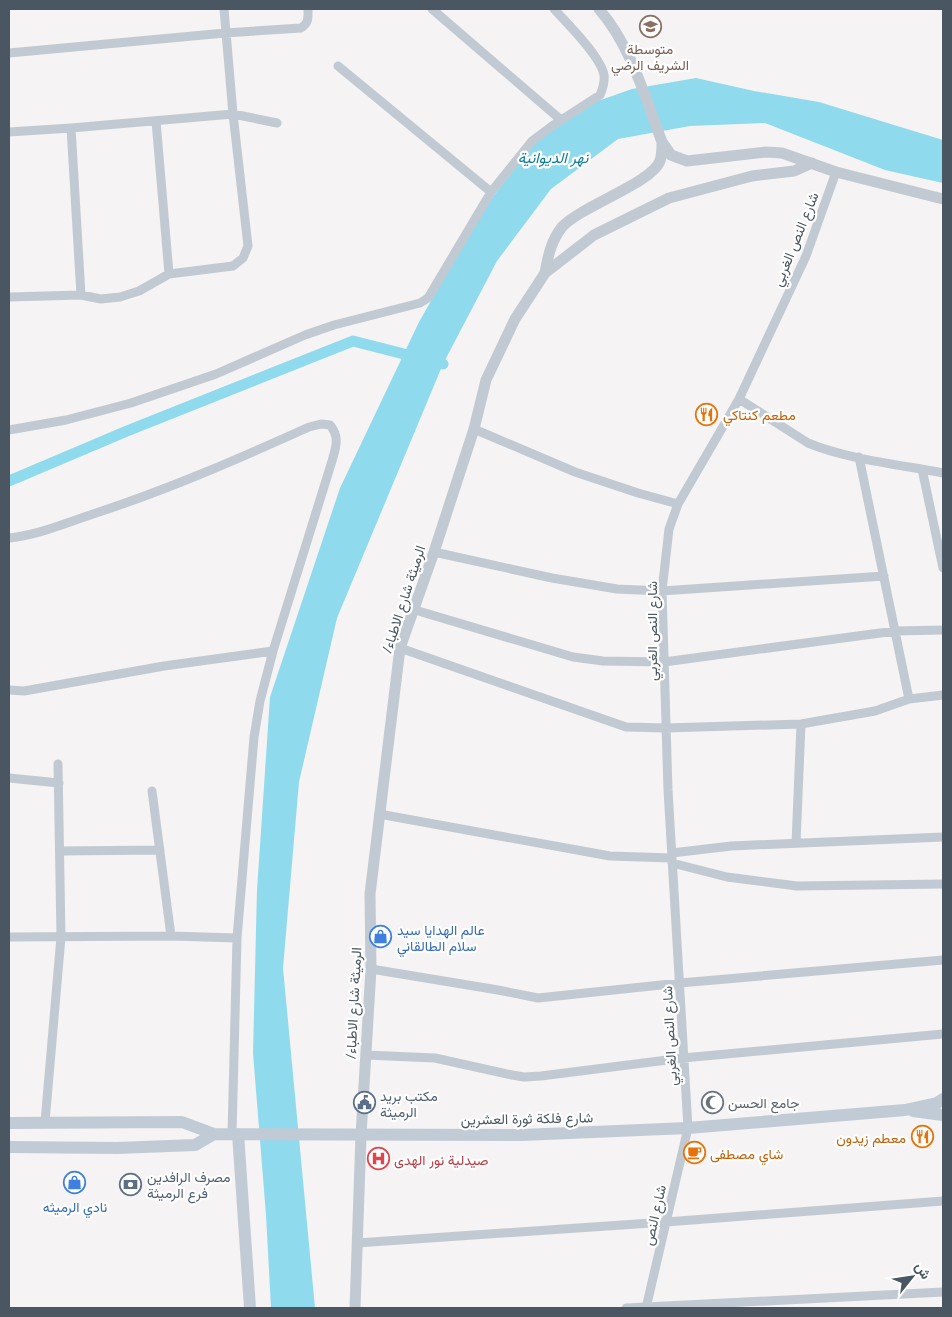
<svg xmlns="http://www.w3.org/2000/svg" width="952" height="1317" font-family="'Open Sans',Vazirmatn,sans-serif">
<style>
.water{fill:#90daee}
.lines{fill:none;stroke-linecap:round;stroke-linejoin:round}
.canal{stroke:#90daee;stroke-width:11}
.minor{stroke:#c1cad2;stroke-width:9}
.tertiary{stroke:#c1cad2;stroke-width:11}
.secondary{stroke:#c1cbd6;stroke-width:12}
.labels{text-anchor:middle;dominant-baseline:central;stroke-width:4.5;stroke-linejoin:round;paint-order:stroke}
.education-label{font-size:14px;fill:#785e54;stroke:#fff}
.street-label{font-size:14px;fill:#4a5661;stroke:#fff}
.food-label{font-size:14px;fill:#c56008;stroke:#fff;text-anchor:start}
.shop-label{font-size:14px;fill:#366cbe;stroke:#fff;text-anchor:start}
.service-label{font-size:14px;fill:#4e5e75;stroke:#fff;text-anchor:start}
.worship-label{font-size:14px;fill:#5b616d;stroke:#fff;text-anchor:start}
.health-label{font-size:14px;fill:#be3a42;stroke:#fff;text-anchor:start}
.water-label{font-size:15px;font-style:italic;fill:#0c7c9b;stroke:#fff}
</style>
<rect width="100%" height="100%" fill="#f5f3f3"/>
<path class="water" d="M 696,78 L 754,91 L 819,102 L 943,140 L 943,183 L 885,170 L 765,123 L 690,126 L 618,139 L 551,189 L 497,261 L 443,364 L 337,618 L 299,782 L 283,968 L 315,1308 L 271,1308 L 266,1215 L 253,1053 L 257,890 L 270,697 L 340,488 L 419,322 L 483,210 L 536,140 L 595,102 L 632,89 Z"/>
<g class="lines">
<path class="canal" d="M 9,481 L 127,431 L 353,341 L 443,364"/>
<path class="minor" d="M 432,9 L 561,120
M 9,53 L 225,33 L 301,28 C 309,23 308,18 308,9
M 338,66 L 491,192
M 156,121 L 169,274
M 71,128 L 81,295
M 9,132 L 71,128 L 233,114 L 277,123
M 9,297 L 81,295 L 101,299 L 120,297 L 139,291 L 169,274 L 233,266 L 243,258 L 248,246 L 233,114 L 224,9
M 739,399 L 808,443 C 846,459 902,465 943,473
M 474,429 L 575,472 L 638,493 L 678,504
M 9,430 L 66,420 L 131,403 L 216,374 L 305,335 L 334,325 L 420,303 L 428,298 L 491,192 L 532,141 L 552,126 L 600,95 C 603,88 605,82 604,75 C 601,57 567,23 554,9
M 859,457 L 909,699
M 922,469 L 943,568
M 9,538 C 38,535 66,523 93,514 C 167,490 238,459 309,427 L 321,424 L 330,425 C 340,437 336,447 332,461 L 273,651 L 260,701 L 254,737 L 237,938 L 232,1134
M 434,552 L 552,578 L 617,589 L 662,591 L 884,576
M 415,610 L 573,657 L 603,661 L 664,662 L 895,631 L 943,630
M 400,648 L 626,727 L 666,728 L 801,724 L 875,711 L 909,699 L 943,695
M 9,690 L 24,691 L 164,666 L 273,651
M 9,778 L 59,783
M 152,791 L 171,936
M 379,814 L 610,856 L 672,858
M 796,843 L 801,724
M 60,851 L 160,850
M 672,853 L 731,846 L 943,837
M 672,863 L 727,877 L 797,886 L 943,884
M 9,937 L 171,936 L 237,938
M 371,969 L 498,990 L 538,998 L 680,983 L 943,960
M 366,1055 L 435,1058 L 512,1075 L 524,1077 L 541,1076 L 683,1058 L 943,1034
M 45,1122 L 61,937 L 58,764
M 357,1243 L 666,1222 L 943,1201
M 626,1308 L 943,1292
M 646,1308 L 688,1128 L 668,790 L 662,591 L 669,529 L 678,504 L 739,399 L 806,256 L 836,172"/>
<path class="tertiary" d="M 599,9 C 631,46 645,97 662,142 L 671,155 L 687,161 L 766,152 L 782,153 L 836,172 L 943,199
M 545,273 C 548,256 551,241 562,227 C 581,206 652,183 660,161 C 662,155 662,148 662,142
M 355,1308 L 361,1135 L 371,969 L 370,894 L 400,648 L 434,552 L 474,429 L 486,380 L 515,319 L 545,273 L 594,235 L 669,198 L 752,176 L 794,171 L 812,163"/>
<path class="secondary" d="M 913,1111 L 943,1115
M 9,1123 L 182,1122 L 214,1134 L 522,1135 L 688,1128 L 905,1110 L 937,1103 L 943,1099
M 238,1134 L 250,1308
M 9,1147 L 117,1148 L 195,1145 L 214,1134"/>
</g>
<defs>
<symbol id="school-ring" viewBox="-11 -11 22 22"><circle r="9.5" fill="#fff" stroke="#8d6e63" stroke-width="1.5"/><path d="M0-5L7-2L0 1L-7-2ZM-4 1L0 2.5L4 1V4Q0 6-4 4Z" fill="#8d6e63"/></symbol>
<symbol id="restaurant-ring" viewBox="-11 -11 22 22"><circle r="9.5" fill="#fff" stroke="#e8710a" stroke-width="1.5"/><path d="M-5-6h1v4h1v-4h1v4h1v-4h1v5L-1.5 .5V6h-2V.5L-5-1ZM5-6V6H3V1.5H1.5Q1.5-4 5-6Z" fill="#e8710a"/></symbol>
<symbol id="shop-ring" viewBox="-11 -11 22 22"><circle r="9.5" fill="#fff" stroke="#3f7fe0" stroke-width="1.5"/><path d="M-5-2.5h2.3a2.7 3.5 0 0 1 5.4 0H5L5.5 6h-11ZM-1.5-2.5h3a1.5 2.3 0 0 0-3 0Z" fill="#3f7fe0"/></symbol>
<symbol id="mosque-ring" viewBox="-11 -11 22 22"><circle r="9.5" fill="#fff" stroke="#6b7280" stroke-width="1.5"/><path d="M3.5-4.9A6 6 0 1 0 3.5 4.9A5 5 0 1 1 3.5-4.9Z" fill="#6b7280"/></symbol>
<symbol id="civic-ring" viewBox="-11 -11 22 22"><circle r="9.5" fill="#fff" stroke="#5c6f8a" stroke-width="1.5"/><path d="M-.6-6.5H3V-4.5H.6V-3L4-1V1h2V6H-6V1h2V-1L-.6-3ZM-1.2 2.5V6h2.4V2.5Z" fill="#5c6f8a"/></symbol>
<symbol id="cafe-ring" viewBox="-11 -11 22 22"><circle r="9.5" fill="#fff" stroke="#e8710a" stroke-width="1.5"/><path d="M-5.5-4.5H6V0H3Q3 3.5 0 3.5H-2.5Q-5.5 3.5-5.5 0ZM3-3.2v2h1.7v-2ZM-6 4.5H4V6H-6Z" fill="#e8710a"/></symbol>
<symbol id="hospital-ring" viewBox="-11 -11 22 22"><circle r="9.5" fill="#fff" stroke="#e0444e" stroke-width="1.5"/><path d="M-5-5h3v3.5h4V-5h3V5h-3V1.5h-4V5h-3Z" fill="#e0444e"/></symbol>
<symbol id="bank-ring" viewBox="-11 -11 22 22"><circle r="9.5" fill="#fff" stroke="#5c6f8a" stroke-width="1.5"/><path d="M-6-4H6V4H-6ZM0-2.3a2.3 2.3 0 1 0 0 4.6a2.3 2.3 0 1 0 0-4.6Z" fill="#5c6f8a"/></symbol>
</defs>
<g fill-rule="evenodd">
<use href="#school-ring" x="638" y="14" width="25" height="25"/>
<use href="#restaurant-ring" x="694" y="402" width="25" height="25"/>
<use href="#shop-ring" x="368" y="924" width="25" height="25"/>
<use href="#mosque-ring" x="700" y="1090" width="25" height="25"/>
<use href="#civic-ring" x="352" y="1090" width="25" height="25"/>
<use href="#restaurant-ring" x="910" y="1124" width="25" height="25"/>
<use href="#cafe-ring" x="682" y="1140" width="25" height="25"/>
<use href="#hospital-ring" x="366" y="1146" width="25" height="25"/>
<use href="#shop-ring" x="62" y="1170" width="25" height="25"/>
<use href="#bank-ring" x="118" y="1172" width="25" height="25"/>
</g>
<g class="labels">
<g class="education-label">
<text x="650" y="48">متوسطة<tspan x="650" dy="16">الشريف الرضي</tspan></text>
</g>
<g class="street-label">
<text transform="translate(795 239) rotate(-68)">شارع النص الغربي</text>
<text transform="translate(403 599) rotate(-72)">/الرميثة شارع الاطباء</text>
<text transform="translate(651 631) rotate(-90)">شارع النص الغربي</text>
<text transform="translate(353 1003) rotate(-87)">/الرميثة شارع الاطباء</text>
<text transform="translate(669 1036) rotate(-93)">شارع النص الغربي</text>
<text transform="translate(527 1118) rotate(-1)">شارع فلكة ثورة العشرين</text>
<text transform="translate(654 1215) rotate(-77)">شارع النص</text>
</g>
<g class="food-label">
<text x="723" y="414">مطعم كنتاكي</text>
<text x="906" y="1137" text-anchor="end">معطم زيدون</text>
<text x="710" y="1153">شاي مصطفى</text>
</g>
<g class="shop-label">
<text x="397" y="929">عالم الهدايا سيد<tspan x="397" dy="16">سلام الطالقاني</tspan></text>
<text x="75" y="1206" text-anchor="middle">نادي الرميثه</text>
</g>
<g class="service-label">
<text x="380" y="1095">مكتب بريد<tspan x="380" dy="16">الرميثة</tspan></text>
<text x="147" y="1176">مصرف الرافدين<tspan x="147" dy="16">فرع الرميثة</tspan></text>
</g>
<g class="worship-label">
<text x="728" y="1102">جامع الحسن</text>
</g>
<g class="health-label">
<text x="394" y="1159">صيدلية نور الهدى</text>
</g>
<g class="water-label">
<text x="553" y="157">نهر الديوانية</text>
</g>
</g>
<rect width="952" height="1317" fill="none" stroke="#4a5661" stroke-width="20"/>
<g transform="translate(912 1277) rotate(60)" stroke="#ffffff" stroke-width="4" paint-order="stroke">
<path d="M0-4L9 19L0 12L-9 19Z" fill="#4a5661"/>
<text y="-8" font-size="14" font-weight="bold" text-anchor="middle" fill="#4a5661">ش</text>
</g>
</svg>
